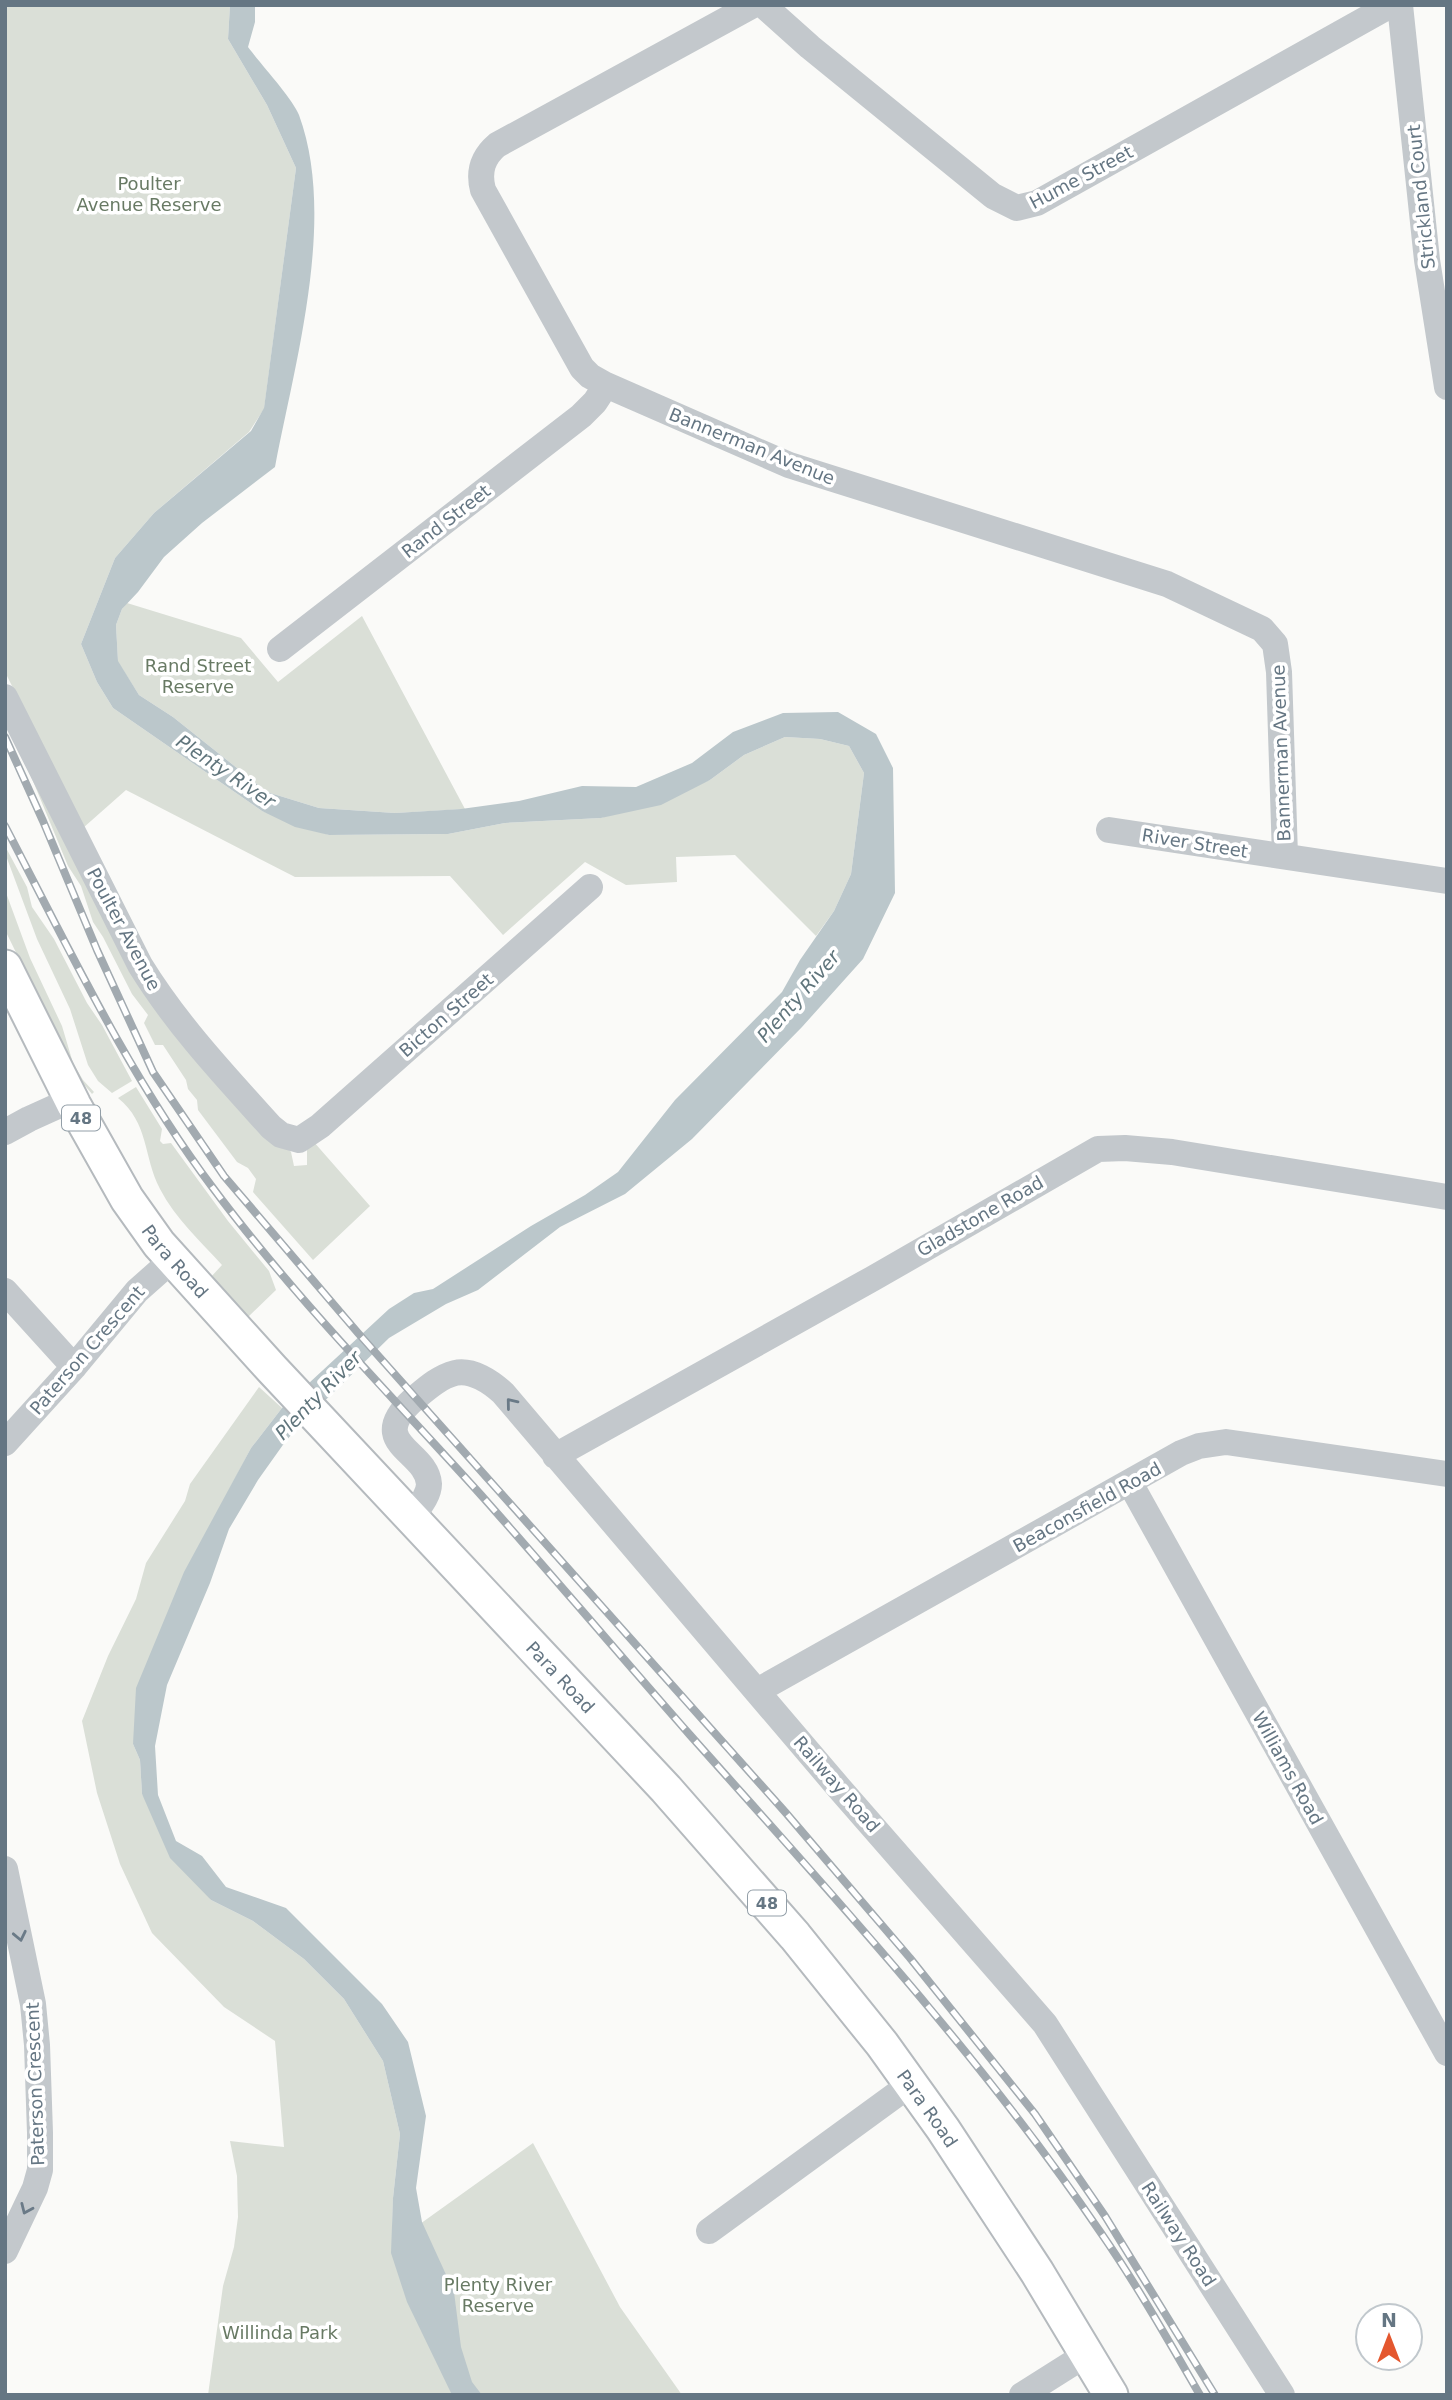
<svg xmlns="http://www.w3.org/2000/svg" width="1452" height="2400" font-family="'DejaVu Sans',sans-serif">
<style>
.green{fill:#dadfd7}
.water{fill:#bbc7cb}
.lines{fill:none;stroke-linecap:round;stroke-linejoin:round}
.major-casing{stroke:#b5babe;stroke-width:37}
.minor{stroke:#c3c8cc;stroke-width:26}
.major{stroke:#fff;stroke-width:33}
.rail-casing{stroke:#a2aab0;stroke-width:8}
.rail{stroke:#fff;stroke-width:5;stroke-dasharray:16;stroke-linecap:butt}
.oneway{stroke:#6a7a87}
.labels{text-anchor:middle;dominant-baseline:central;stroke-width:7;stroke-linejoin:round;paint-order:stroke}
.shield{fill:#fff;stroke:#939fa8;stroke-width:2}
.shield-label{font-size:16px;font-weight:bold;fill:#657683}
.street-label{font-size:18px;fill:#657683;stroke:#fff}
.park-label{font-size:18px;fill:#687a64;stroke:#fff}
.water-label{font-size:19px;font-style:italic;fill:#60757c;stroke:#fff}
</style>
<rect width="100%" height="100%" fill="#fafaf8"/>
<path class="green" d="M 5,5 L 230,5 L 228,39 L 267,105 L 296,168 L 264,409 L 249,432 L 154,513 L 115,558 L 81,644 L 97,682 L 113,708 L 262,811 L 329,835 L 448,834 L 505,823 L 601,818 L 710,780 L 744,755 L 785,737 L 820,739 L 849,746 L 864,773 L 851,874 L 834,911 L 816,936 L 735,855 L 676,857 L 677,882 L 626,885 L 585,862 L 503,935 L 450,876 L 295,877 L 126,790 L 83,828 L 5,672 Z
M 127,603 L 241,638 L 278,682 L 362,616 L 465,809 L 395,813 L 319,808 L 267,792 L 173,717 L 139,695 L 118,662 L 116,625 L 122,609 Z
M 28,769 L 110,925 L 291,1152 L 294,1166 L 307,1165 L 307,1150 L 313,1141 L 370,1206 L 313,1260 L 253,1192 L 256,1179 L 248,1168 L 237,1162 L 198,1110 L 197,1100 L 188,1089 L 186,1080 L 163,1045 L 155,1045 L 144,1023 L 148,1015 L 132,994 L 103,937 L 93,922 L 81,886 L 68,866 Z
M 5,846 L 27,887 L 32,907 L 54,939 L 87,1003 L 102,1025 L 132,1081 L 112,1093 L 98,1081 L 88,1065 L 70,1009 L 37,939 L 5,853 Z
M 5,890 L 30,958 L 62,1026 L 73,1063 L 83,1080 L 94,1092 L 92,1094 L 76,1075 L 5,930 Z
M 136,1087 L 162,1129 L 160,1141 L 163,1144 L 171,1143 L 228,1221 L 269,1271 L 276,1290 L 248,1317 L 210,1278 L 222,1265 C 201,1242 175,1218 160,1189 C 143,1156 149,1123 118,1098 Z
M 259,1387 L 282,1408 L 251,1448 L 219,1509 L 133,1744 L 140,1760 L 142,1794 L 211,1900 L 253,1921 L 304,1959 L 344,1999 L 383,2061 L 400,2134 L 393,2198 L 392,2244 L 533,2143 L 620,2307 L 682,2395 L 208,2395 L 223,2286 L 234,2247 L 238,2217 L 237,2176 L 230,2141 L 284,2147 L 275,2041 L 224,2007 L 152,1933 L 120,1864 L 97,1793 L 82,1721 L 108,1656 L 136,1599 L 146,1563 L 185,1501 L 190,1484 Z"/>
<path class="water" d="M 230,5 L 255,5 L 255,22 L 248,47 C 259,62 293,99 299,115 C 337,218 295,362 275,467 L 202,523 L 164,557 L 138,592 L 122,609 L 116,625 L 118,661 L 139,695 L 173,717 L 267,792 L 319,808 L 395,813 L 461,809 L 519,801 L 582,786 L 636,787 L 692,763 L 733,732 L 783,713 L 838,712 L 876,734 L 893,768 L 895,893 L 863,959 L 802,1027 L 692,1139 L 625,1194 L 560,1227 L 478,1290 L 446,1304 L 389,1338 L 299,1426 L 285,1442 L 258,1480 L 229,1529 L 210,1583 L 167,1685 L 155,1746 L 158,1795 L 176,1841 L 202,1856 L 226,1887 L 286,1908 L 382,2004 L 408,2042 L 426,2116 L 416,2188 L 422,2222 L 454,2292 L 461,2347 L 472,2382 L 482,2395 L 452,2395 L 407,2302 L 391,2253 L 393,2198 L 400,2134 L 383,2061 L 344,1999 L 304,1959 L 253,1921 L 211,1900 L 170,1858 L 142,1794 L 140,1760 L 133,1744 L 136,1688 L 184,1572 L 251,1448 L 282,1408 L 389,1309 L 414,1293 L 433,1289 L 531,1226 L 585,1195 L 618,1172 L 675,1100 L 782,992 L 800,960 L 834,911 L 851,874 L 864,773 L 849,746 L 820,739 L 785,737 L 744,755 L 710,780 L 661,805 L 601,818 L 505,823 L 448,834 L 329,835 L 295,827 L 262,811 L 113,708 L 97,682 L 81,644 L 115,558 L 154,513 L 251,431 L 264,408 L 296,168 L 267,105 L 228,39 Z"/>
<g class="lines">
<defs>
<g id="major">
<path id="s1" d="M 5,967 L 74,1105 L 127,1199 L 159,1244 L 272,1369 L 666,1789 L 795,1936 L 882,2044 L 943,2129 L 1037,2272 L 1111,2395"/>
</g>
</defs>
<use href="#major" class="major-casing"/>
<path class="minor" d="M 753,5 L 497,145 C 483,157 478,171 483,190 L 582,368 L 590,376 L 606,385 L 789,465 L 1167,584 L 1262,629 L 1275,644 L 1279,672 L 1285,856
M 763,5 L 810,47 L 993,196 L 1017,208 L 1037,203 L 1391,5
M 1400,5 L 1427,260 L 1447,387
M 280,649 L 581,416 L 595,402 L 606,385
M 5,697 L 140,965 C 177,1025 224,1075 271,1127 L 281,1135 L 299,1140
M 1109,830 L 1447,881
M 5,1132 L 29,1119 L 71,1100
M 299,1140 L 320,1126 L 590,887
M 5,1291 L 74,1367
M 5,1443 L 74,1367 L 137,1291 L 172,1260
M 555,1456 L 872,1279 L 1098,1149 L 1125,1148 L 1172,1152 L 1447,1197
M 1130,1483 L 1447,2053
M 412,1517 C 418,1508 429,1496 429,1484 C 427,1450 364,1444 414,1399 C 426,1389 439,1377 455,1373 C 472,1369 491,1382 503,1393 L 839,1788 L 1045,2024 L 1282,2395
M 757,1691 L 1181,1453 L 1199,1446 L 1226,1442 L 1447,1474
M 5,1869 L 33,2004 L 37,2045 L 40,2133 L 40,2170 L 35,2188 L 5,2251
M 709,2231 L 912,2083
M 1022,2395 L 1087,2354"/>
<use href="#major" class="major"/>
<defs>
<path id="rail" d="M 5,737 L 43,821 L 97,950 L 153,1072 L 224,1176 L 358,1333 L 786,1813 L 910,1958 L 1035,2114 L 1105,2216 L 1215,2395
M 5,826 C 69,949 129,1076 213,1188 C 294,1297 390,1394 481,1495 C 551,1574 620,1655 690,1735 C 833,1896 980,2055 1101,2233 C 1137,2285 1168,2340 1200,2395"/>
</defs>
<use href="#rail" class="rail-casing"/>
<use href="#rail" class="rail"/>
</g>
<defs><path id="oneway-chevron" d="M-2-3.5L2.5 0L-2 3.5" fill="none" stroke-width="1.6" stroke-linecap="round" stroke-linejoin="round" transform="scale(1.75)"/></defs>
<g class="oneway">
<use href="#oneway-chevron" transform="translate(511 1403) rotate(-129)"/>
<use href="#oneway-chevron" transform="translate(20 1936) rotate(78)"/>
<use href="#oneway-chevron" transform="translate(26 2209) rotate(114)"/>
</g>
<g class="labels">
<g class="shield">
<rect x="62" y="1105.5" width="38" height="25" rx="5"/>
<rect x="748" y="1890.5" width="38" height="25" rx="5"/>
</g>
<g class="shield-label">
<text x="81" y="1118">48</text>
<text x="767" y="1903">48</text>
</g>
<g class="street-label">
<text transform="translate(1081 177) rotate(-28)">Hume Street</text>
<text transform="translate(1421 197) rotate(-96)">Strickland Court</text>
<text transform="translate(752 446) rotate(22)">Bannerman Avenue</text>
<text transform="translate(446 521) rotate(-38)">Rand Street</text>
<text transform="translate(1281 753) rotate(-92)">Bannerman Avenue</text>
<text transform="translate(1195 843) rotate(9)">River Street</text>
<text transform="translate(124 929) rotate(62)">Poulter Avenue</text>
<text transform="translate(446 1015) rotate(-41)">Bicton Street</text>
<text transform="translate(980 1216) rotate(-30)">Gladstone Road</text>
<text stroke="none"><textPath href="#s1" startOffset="341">Para Road</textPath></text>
<text transform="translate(87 1350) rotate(-49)">Paterson Crescent</text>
<text transform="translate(1087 1507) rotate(-29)">Beaconsfield Road</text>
<text stroke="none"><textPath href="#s1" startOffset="908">Para Road</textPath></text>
<text transform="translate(1288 1768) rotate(61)">Williams Road</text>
<text transform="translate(837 1784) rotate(49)">Railway Road</text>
<text transform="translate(35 2084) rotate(-92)">Paterson Crescent</text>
<text stroke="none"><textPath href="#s1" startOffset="1475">Para Road</textPath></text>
<text transform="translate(1179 2234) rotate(57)">Railway Road</text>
</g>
<g class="park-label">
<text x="149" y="183">Poulter<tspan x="149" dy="21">Avenue Reserve</tspan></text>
<text x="198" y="665">Rand Street<tspan x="198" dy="21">Reserve</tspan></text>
<text x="498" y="2284">Plenty River<tspan x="498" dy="21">Reserve</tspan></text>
<text x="280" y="2332">Willinda Park</text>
</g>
<g class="water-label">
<text transform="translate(226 771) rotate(34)">Plenty River</text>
<text transform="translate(798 996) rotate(-49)">Plenty River</text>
<text transform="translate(318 1395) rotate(-46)">Plenty River</text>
</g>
</g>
<rect width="1452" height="2400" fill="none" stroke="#657683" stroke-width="14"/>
<g transform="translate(1389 2337)"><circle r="33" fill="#ffffff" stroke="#c1c8cd" stroke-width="2"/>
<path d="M0-5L12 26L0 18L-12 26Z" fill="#e4572e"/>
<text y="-10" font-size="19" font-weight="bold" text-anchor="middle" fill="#657683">N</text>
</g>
</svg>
